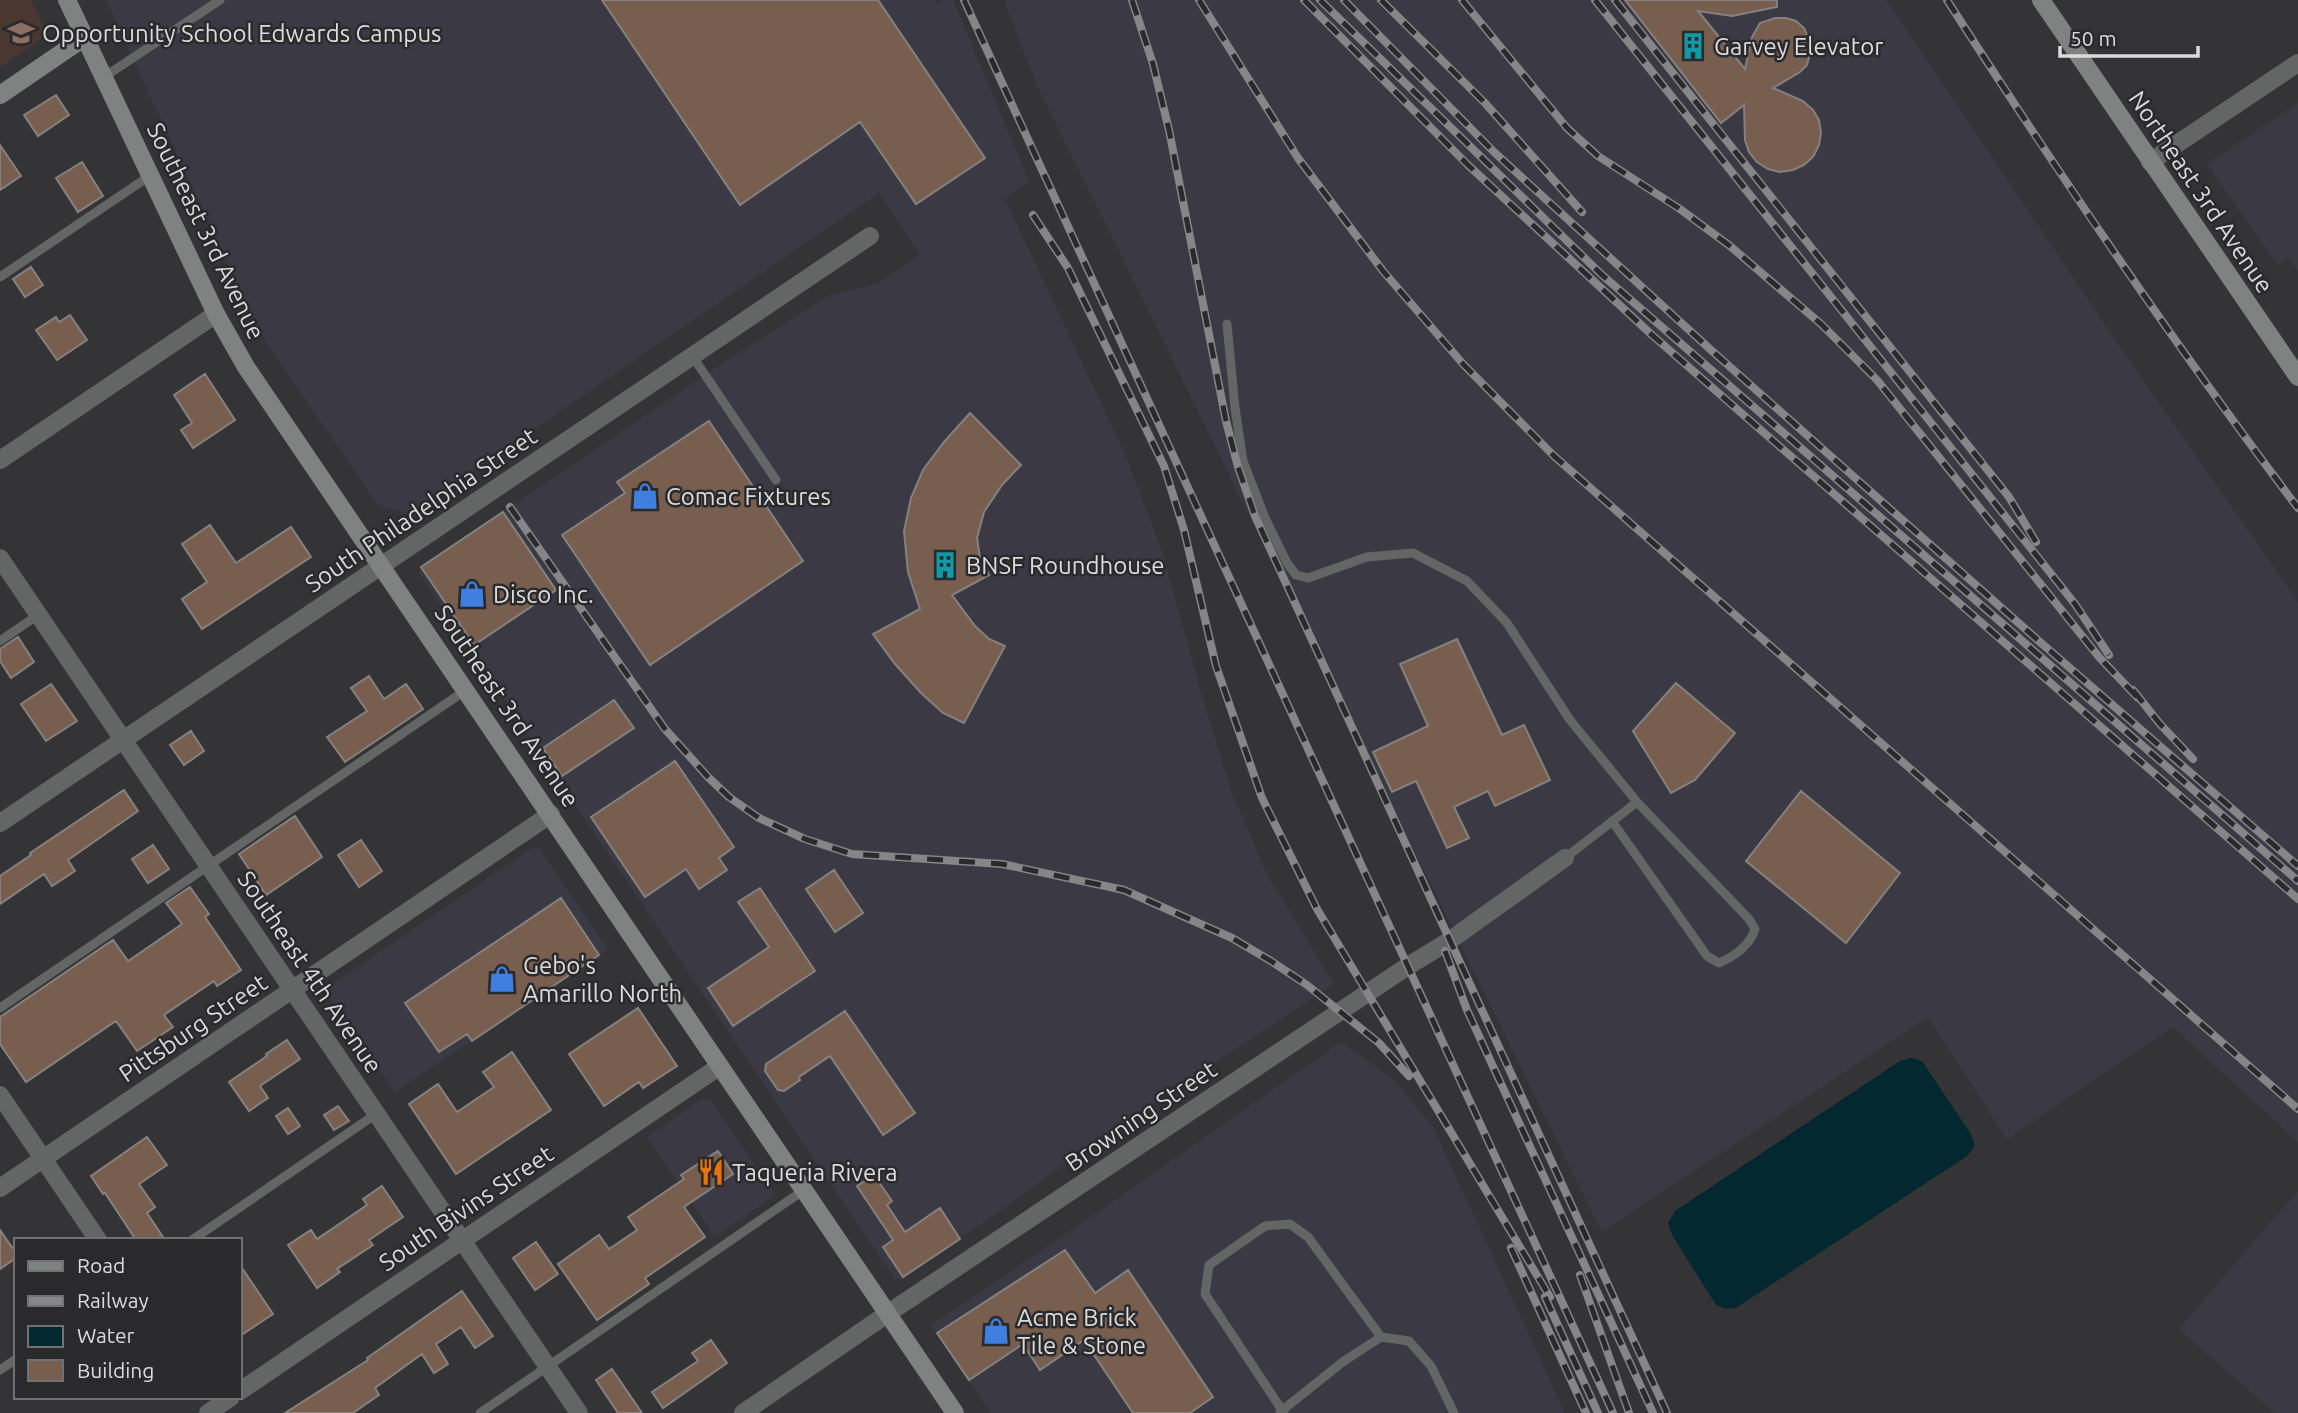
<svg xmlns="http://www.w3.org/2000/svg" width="2298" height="1413" font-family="Ubuntu,sans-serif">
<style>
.built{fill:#3b3a44}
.education{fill:#4a372f}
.water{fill:#04282f}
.building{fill:#775e4e;stroke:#85817f;stroke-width:2}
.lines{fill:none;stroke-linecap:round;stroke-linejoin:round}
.lane{stroke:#646666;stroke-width:9}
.street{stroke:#646666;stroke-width:18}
.secondary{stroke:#7e8281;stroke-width:18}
.rail-casing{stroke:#868688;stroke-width:8}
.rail{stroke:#2a2a2d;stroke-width:5;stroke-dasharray:16;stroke-linecap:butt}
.labels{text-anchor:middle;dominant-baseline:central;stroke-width:5;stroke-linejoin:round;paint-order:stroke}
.poi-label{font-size:24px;fill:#dbdbdd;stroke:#2a2a2d;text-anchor:start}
.street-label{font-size:24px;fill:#dbdbdd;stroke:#2a2a2d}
</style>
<rect width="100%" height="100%" fill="#343437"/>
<path class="built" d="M 106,0 L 935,0 L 938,4 L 945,0 L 953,0 L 1029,181 L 1005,199 L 1125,454 L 1162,551 L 1202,696 L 1233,796 L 1268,876 L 1334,984 L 1095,1142 L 1000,1211 L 903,1277 L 895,1279 L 419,573 L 421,567 L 729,359 L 830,295 L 876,284 L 920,254 L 879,193 L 410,514 L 379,506 L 267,344 L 243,297 Z
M 1004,0 L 1886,0 L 2124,353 L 2298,602 L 2298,1142 L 2173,1027 L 2007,1139 L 1928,1017 L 1602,1232 L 1035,81 Z
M 2298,103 L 2298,271 L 2288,257 L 2277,264 L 2207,164 Z
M 539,848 L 608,950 L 395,1092 L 324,990 L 530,849 Z
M 1341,1042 L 1393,1079 L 1433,1127 L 1565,1413 L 991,1413 L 931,1325 L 1095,1214 Z
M 702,1098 L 712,1102 L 775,1195 L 715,1237 L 647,1137 Z
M 2298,1191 L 2298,1413 L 2275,1413 L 2179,1329 Z"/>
<path class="education" d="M 0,0 L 31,0 L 44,27 L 41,39 L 0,67 Z"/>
<path class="water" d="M 1911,1058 L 1922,1061 L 1971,1134 L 1975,1146 L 1967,1156 L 1736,1308 L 1725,1309 L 1716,1305 L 1672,1235 L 1668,1223 L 1675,1211 L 1900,1061 Z"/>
<path class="building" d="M 602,0 L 878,0 L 985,158 L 916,204 L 860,122 L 740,205 Z
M 1625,0 L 1777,0 L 1777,7 L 1732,16 L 1698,11 L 1745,69 L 1752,37 L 1760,23 L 1775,18 L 1786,18 L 1796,21 L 1804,28 L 1812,46 L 1807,65 L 1800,72 L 1773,88 L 1803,101 L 1813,110 L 1819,120 L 1821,133 L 1819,145 L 1813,157 L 1804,165 L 1793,170 L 1780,172 L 1768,169 L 1757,162 L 1749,152 L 1745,140 L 1744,105 L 1721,123 Z
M 56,95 L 69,115 L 38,136 L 24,115 Z
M 0,145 L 21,176 L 0,190 Z
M 82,162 L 103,196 L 78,212 L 56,178 Z
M 31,267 L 43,285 L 25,297 L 13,279 Z
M 70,315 L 87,340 L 57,360 L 36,330 L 56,317 L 59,322 Z
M 205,374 L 235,420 L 193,448 L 181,430 L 192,423 L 174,395 Z
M 970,413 L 1021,465 L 1002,485 L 984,512 L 977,538 L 980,558 L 989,575 L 952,595 L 975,626 L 989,639 L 1005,646 L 964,723 L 943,713 L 921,693 L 895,664 L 873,634 L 920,609 L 908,572 L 904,531 L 911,498 L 923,470 L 944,442 Z
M 709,421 L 803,561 L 650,665 L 562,535 L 625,493 L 617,482 Z
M 503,512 L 556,590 L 474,645 L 421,567 Z
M 210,525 L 236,563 L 291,527 L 311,557 L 202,629 L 182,599 L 207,582 L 182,544 Z
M 18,637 L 34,662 L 11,678 L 0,661 L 0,649 Z
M 1457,639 L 1502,735 L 1524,725 L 1550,780 L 1495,806 L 1488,791 L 1454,807 L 1469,838 L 1447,848 L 1416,781 L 1392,792 L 1373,752 L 1428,726 L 1400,664 Z
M 369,676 L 384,699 L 406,684 L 423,709 L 345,762 L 327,737 L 367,711 L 351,688 Z
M 1676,683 L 1735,733 L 1695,780 L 1671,793 L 1633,731 Z
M 51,684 L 77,721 L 46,741 L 21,704 Z
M 614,700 L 634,728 L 562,776 L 543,748 Z
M 191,731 L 204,751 L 184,765 L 170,745 Z
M 675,761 L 734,847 L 719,858 L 727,870 L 699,889 L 686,869 L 645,897 L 591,817 Z
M 124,790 L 138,811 L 68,860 L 75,871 L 52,886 L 44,874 L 0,904 L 0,876 L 31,855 L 30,853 Z
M 1801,791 L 1900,873 L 1846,943 L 1746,861 Z
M 295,816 L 322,857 L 266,895 L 239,854 Z
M 361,840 L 382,871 L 359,887 L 338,855 Z
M 153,845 L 169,869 L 148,883 L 132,859 Z
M 834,870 L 863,913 L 835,932 L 806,889 Z
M 190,887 L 209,914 L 205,917 L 241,970 L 217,986 L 214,981 L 164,1015 L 173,1027 L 137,1051 L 116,1021 L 26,1082 L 0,1044 L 0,1017 L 113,940 L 128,961 L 182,924 L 166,903 Z
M 760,888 L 815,971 L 733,1026 L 708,988 L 769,947 L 738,902 Z
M 561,898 L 599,955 L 472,1041 L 467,1034 L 439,1052 L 405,1003 Z
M 638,1008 L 677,1066 L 643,1088 L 639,1082 L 604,1106 L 569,1054 Z
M 845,1011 L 915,1113 L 883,1135 L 830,1056 L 799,1077 L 800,1080 L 784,1091 L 778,1090 L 765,1071 L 766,1064 Z
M 287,1040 L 300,1059 L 260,1086 L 268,1098 L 249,1111 L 229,1082 L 267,1056 L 266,1054 Z
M 512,1052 L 551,1110 L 456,1174 L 409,1104 L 438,1084 L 457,1112 L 494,1087 L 483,1072 Z
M 338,1106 L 349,1121 L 334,1130 L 324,1115 Z
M 288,1108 L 300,1126 L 288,1134 L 276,1116 Z
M 147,1137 L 167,1165 L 139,1184 L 155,1207 L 147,1213 L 165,1240 L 136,1240 L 105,1193 L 103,1194 L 91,1176 Z
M 718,1151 L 733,1174 L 684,1207 L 705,1237 L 645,1278 L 649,1284 L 597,1320 L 558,1264 L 599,1235 L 609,1249 L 637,1230 L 628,1217 L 684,1179 L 681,1175 Z
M 874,1175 L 892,1201 L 887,1205 L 905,1232 L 940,1208 L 960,1239 L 903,1277 L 883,1247 L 893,1240 L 857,1186 Z
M 382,1186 L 403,1217 L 369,1240 L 373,1245 L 337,1269 L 340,1272 L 317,1288 L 288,1245 L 311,1230 L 317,1239 L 367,1205 L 363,1199 Z
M 0,1230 L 16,1253 L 16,1258 L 0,1269 Z
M 536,1242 L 558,1274 L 535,1290 L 513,1258 Z
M 1065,1250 L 1095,1293 L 1128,1270 L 1213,1397 L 1190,1413 L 1133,1413 L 1084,1340 L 1040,1370 L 1023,1344 L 969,1380 L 937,1333 Z
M 240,1265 L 273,1314 L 240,1336 Z
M 462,1291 L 493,1336 L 475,1348 L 461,1327 L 436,1344 L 448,1364 L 434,1373 L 422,1354 L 375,1388 L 379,1395 L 353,1413 L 285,1413 L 368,1360 L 367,1358 Z
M 711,1340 L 727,1363 L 663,1408 L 652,1392 L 698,1361 L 692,1353 Z
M 612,1369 L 642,1413 L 618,1413 L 596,1380 Z"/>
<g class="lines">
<path class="lane" d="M 104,77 L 220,0
M 0,277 L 151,175
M 1227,324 L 1235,408 L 1243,461 L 1265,518 L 1287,563 L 1296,575 L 1308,578 L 1367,557 L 1413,553 L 1467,581 L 1507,623 L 1570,720 L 1637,802 L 1565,858
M 693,357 L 776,480
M 0,641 L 38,615
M 1612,821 L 1707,956 L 1719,963 C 1735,956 1750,945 1755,929 L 1749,919 L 1637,802
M 0,1008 L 466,690
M 192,1240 L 376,1114
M 0,1370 L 16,1359
M 1280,1412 L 1344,1361 L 1381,1337 L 1409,1341 L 1431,1366 L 1454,1413
M 480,1413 L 804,1190
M 1284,1413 L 1205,1294 L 1209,1265 L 1265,1226 L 1290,1224 L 1308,1237 L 1381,1337"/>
<path class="street" d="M 2150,162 L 2298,63
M 0,460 L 216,314
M 0,558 L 579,1413
M 0,823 L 870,236
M 0,1095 L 98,1240
M 0,1188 L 551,814
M 240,1391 L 720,1066
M 208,1413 L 231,1397
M 743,1413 L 887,1314 L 1408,966 L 1449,941 L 1565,858"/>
<path class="secondary" d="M 67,0 L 216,314 L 246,367 L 955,1413
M 2041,0 L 2298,377
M 0,95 L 85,37"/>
<defs>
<path id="rail" d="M 964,0 L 1613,1413
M 1132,0 L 1153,64 L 1169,130 L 1226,421 L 1238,467 L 1255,516 L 1667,1413
M 1199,0 L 1298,158 L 1383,271 L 1463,364 L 1554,456 L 2298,1109
M 1304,0 L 1468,165 L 1652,335 L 2298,899
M 1320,0 L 1601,274 L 2298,881
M 1344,0 L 1494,152 L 1711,350 L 2040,642 L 2298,866
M 1381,0 L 1485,103 L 1582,212
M 1462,0 L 1567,128 L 1598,156 L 1680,209 L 1730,246 L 1821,324 L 1877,380 L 2099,657 L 2138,698
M 1595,0 L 2075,604 L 2109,655
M 1615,0 L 2009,497 L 2036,542
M 1947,0 C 2058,173 2174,344 2298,508
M 1033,215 L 1068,268 L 1164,466 L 1184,530 L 1216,666 L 1262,798 L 1317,909 L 1550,1297
M 510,507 L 665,729 L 708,777 L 729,797 L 759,818 L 805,839 L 852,854 L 1002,864 L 1124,890 L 1232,938 L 1271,961 L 1307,985 L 1379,1043 L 1409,1076
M 2133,690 L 2160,724 L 2193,759
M 1445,951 L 1467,1010 L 1653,1413
M 1511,1248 L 1586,1413
M 1580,1275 L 1629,1413
M 1545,1297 L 1598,1413"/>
</defs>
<use href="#rail" class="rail-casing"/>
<use href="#rail" class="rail"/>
</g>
<defs>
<symbol id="school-bare" viewBox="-9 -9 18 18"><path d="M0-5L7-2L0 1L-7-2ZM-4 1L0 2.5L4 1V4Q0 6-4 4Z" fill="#8d6e63" stroke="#2a2a2d" stroke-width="2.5" paint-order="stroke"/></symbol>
<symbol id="building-bare" viewBox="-9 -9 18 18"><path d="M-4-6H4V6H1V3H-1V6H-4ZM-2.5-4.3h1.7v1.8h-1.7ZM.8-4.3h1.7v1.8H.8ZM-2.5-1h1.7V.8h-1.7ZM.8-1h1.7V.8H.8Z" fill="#0f9aa8" stroke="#2a2a2d" stroke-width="2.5" paint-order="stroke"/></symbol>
<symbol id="shop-bare" viewBox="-9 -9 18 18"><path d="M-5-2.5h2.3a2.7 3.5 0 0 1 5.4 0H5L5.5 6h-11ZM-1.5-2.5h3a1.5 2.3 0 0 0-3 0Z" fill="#3f7fe0" stroke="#2a2a2d" stroke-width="2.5" paint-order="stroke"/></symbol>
<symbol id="restaurant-bare" viewBox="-9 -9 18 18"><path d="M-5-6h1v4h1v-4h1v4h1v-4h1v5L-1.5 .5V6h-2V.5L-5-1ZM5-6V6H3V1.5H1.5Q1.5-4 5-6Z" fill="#e8710a" stroke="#2a2a2d" stroke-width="2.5" paint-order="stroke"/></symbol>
</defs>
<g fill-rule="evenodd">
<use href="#school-bare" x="2" y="14" width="38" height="38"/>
<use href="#building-bare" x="1674" y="27" width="38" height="38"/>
<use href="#shop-bare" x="626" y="477" width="38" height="38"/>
<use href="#building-bare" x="926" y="546" width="38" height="38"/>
<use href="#shop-bare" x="453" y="575" width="38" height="38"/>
<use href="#shop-bare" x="483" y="960" width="38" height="38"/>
<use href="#restaurant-bare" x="692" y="1153" width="38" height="38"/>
<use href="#shop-bare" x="977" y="1312" width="38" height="38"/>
</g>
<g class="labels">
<g class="poi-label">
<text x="42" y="33">Opportunity School Edwards Campus</text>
<text x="1714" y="46">Garvey Elevator</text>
<text x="666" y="496">Comac Fixtures</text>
<text x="966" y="565">BNSF Roundhouse</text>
<text x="493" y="594">Disco Inc.</text>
<text x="523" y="965">Gebo's<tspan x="523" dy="28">Amarillo North</tspan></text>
<text x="732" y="1172">Taqueria Rivera</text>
<text x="1017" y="1317">Acme Brick<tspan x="1017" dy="28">Tile &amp; Stone</tspan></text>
</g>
<g class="street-label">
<text transform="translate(2201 192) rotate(56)">Northeast 3rd Avenue</text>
<text transform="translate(206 231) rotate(64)">Southeast 3rd Avenue</text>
<text transform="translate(421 510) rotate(-34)">South Philadelphia Street</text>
<text transform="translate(507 706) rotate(56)">Southeast 3rd Avenue</text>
<text transform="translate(310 972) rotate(56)">Southeast 4th Avenue</text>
<text transform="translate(193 1028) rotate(-34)">Pittsburg Street</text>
<text transform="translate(1141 1116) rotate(-34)">Browning Street</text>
<text transform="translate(466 1208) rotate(-34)">South Bivins Street</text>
</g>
</g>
<rect x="14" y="1238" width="228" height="161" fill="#2a2a2d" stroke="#717173" stroke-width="2"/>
<rect x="28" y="1261" width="35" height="10" fill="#7e8281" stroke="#717173" stroke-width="2"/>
<text x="77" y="1273" font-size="21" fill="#dbdbdd">Road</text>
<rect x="28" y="1296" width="35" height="10" fill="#868688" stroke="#717173" stroke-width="2"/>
<text x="77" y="1308" font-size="21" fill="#dbdbdd">Railway</text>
<rect x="28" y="1326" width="35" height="21" fill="#04282f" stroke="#717173" stroke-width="2"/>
<text x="77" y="1343" font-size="21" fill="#dbdbdd">Water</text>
<rect x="28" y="1360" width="35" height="21" fill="#775e4e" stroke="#717173" stroke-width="2"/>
<text x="77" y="1378" font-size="21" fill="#dbdbdd">Building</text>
<path d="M2060 46v10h138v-10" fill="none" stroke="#dbdbdd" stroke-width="3.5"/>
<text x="2070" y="46" font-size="21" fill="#dbdbdd" stroke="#2a2a2d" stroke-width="5" paint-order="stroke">50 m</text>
</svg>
